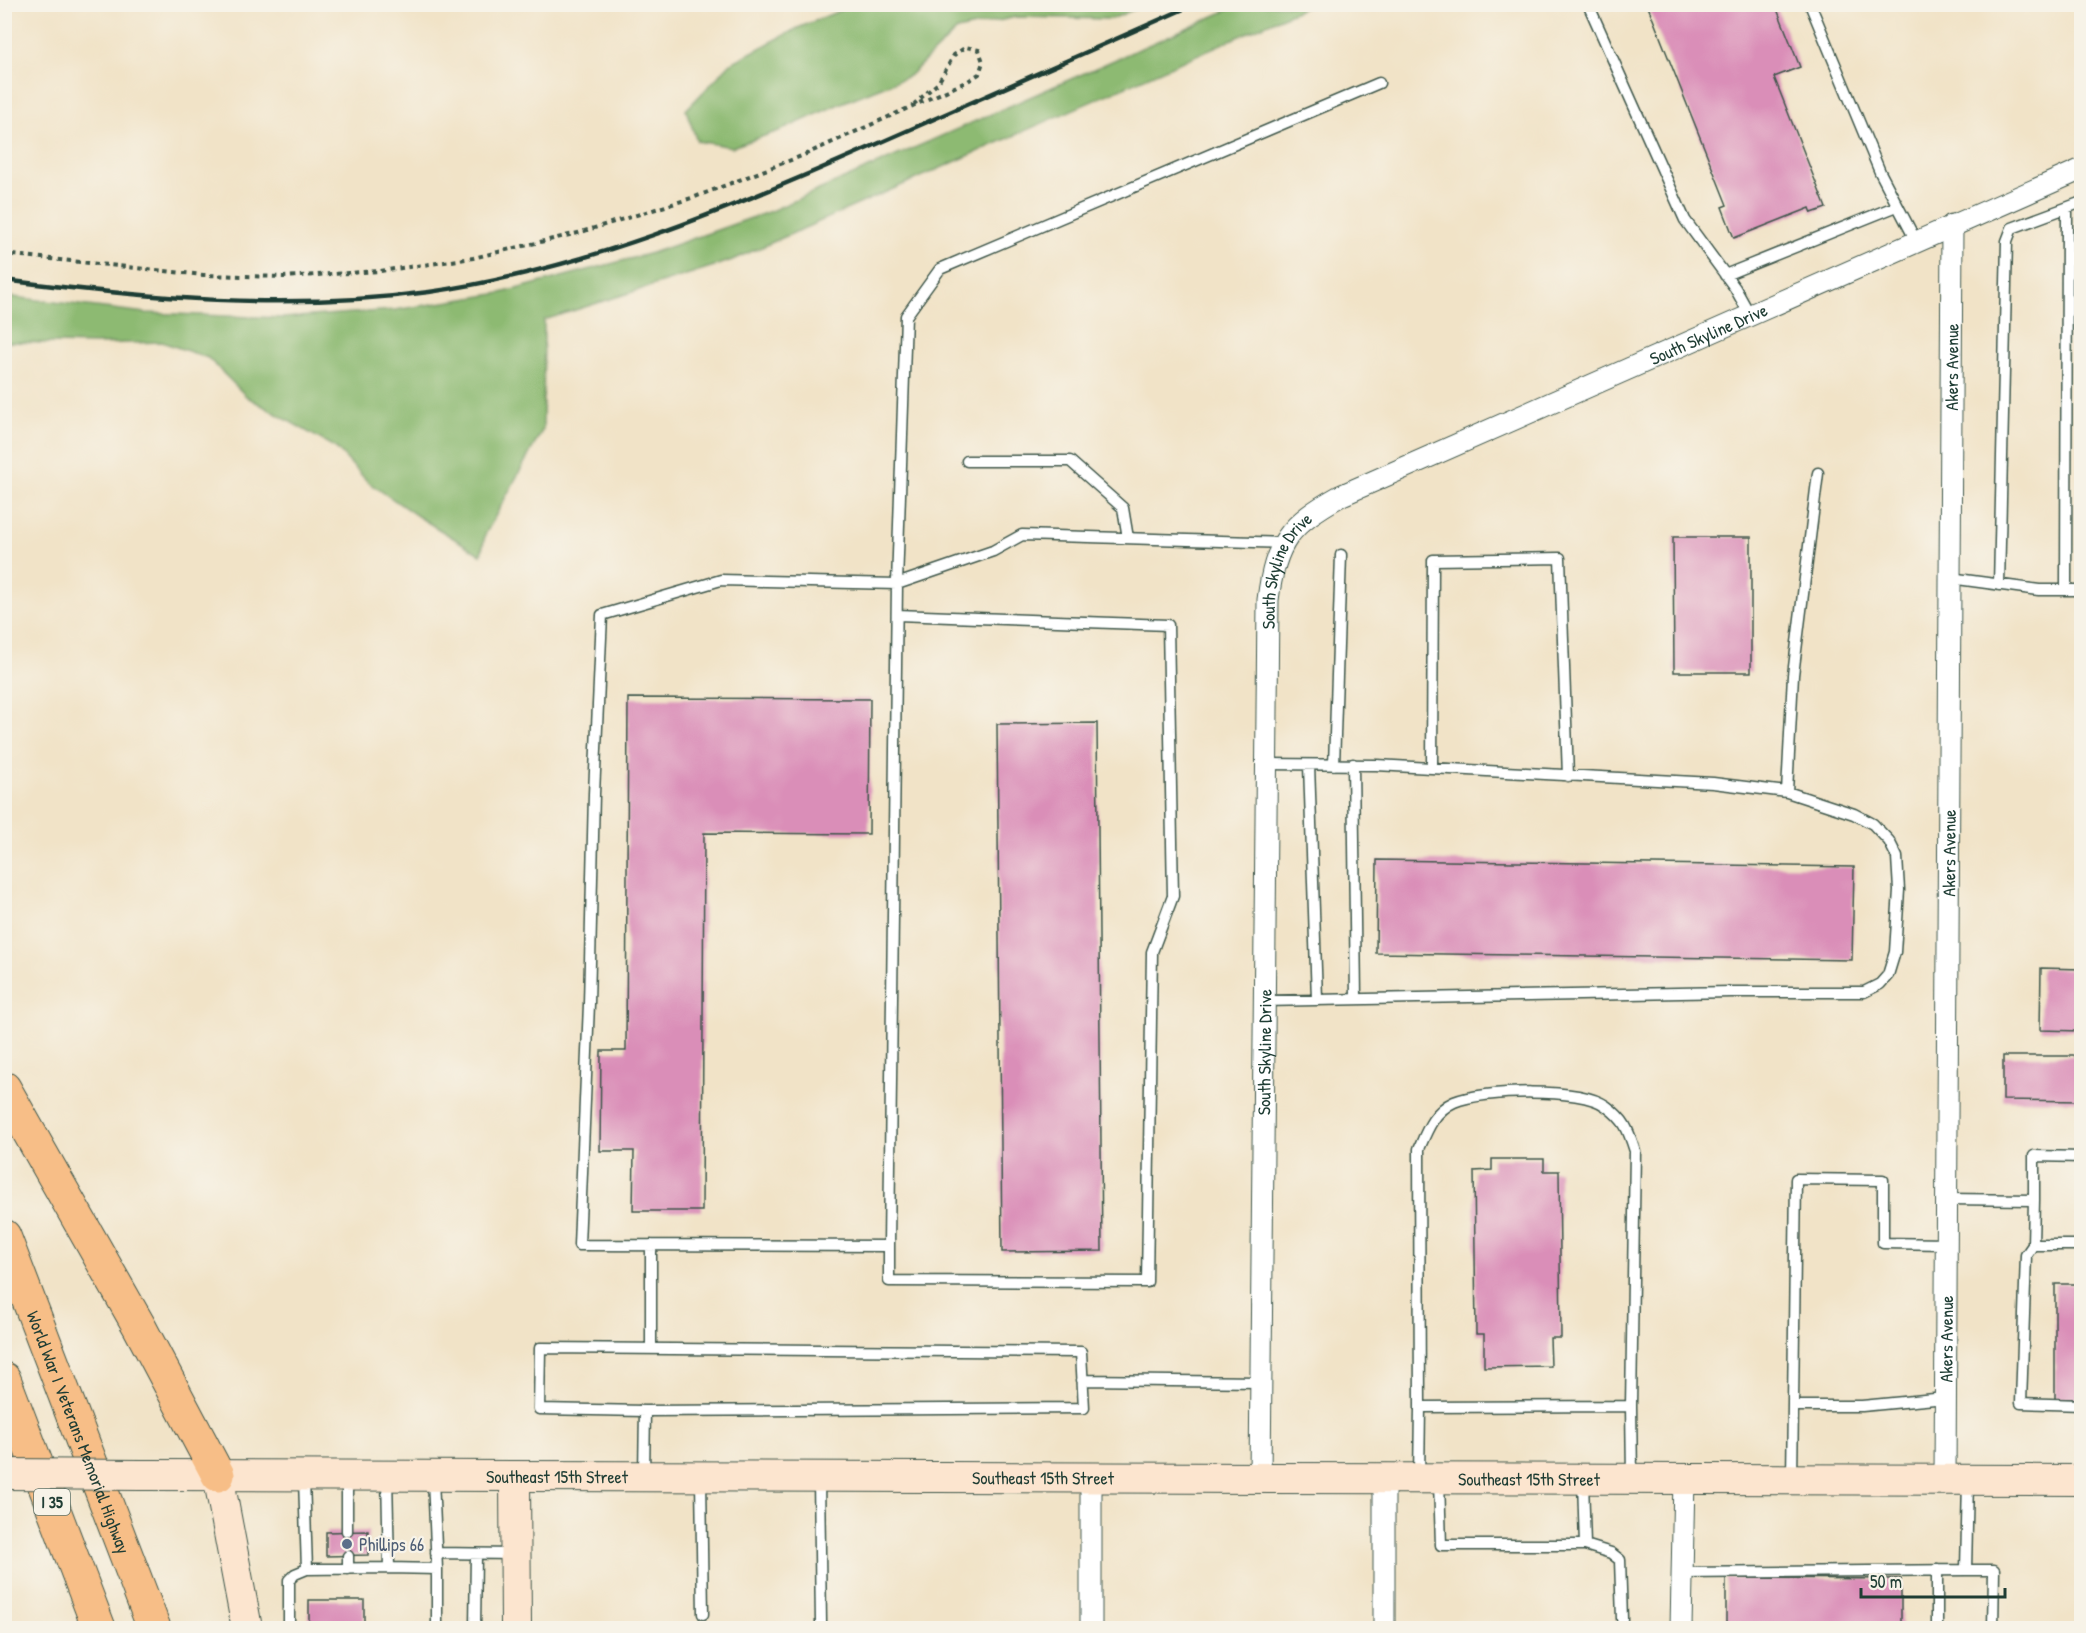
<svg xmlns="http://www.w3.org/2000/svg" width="2086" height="1633" font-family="'Patrick Hand',sans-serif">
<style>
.forest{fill:#8dba72;stroke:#567c53;stroke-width:1.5}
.building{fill:#da8eb8}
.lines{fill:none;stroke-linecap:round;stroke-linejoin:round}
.lane-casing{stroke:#3e564a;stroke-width:13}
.street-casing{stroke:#3e564a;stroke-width:23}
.secondary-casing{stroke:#3e564a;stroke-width:32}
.highway-casing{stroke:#3e564a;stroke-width:35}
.path{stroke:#3e564a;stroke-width:4;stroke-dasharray:4.5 4.5;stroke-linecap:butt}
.lane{stroke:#fff;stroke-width:10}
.street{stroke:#fff;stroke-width:21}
.secondary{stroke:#fce5cf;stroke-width:30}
.highway{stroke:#f7be87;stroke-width:33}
.rail{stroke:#1f3d34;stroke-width:4.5}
.secondary-bridge-casing{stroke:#3e564a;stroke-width:32;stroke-linecap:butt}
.secondary-bridge{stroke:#fce5cf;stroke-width:30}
.service-dot{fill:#5c6f8a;stroke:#f7f3e8;stroke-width:2}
.labels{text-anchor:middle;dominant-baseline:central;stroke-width:4.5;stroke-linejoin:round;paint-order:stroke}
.shield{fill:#f7f3e8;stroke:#60746a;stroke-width:1.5}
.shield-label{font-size:16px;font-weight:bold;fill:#1f3d34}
.street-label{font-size:18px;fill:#1f3d34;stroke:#f7f3e8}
.service-label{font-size:18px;fill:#4e5e75;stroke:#f7f3e8;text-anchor:start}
</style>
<rect width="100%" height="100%" fill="#f7f3e8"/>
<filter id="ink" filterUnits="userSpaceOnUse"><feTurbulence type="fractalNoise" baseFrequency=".0167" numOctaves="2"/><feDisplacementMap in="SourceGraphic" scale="12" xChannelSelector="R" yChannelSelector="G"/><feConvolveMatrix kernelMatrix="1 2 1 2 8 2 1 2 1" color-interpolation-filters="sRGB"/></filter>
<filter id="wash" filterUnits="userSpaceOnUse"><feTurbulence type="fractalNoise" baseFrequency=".008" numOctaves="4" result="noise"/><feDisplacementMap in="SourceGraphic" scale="24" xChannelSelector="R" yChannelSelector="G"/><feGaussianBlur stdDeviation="1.35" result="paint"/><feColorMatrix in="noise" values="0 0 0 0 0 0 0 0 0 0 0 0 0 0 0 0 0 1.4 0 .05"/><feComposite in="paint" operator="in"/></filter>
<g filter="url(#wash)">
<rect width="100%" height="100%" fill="#f1e3c7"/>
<path class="forest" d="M 853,5 L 853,4 L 1144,5 L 1112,19 L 1016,17 L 957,30 L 909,76 L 839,104 L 782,130 L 732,147 L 697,141 L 686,110 L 731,63 L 798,28 Z
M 1239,5 L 1310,5 L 730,261 L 544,320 L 543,429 L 485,535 L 481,555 L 419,517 L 368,482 L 336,448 L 247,397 L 208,358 L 162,342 L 97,344 L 8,342 L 5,340 L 5,296 L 146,313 L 283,318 L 395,310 L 501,293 L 652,253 L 771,211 Z"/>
<g id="blocks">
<path class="building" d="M 1647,4 L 1775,4 L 1800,67 L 1774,77 L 1826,208 L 1812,213 L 1810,208 L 1734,238 L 1722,207 L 1727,205 Z
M 1673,537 L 1751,537 L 1751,672 L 1674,672 Z
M 628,698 L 870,699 L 869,834 L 704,833 L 702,1211 L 633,1211 L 634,1151 L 600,1151 L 601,1051 L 626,1051 Z
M 1097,723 L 1102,1251 L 1002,1252 L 997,724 Z
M 1377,860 L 1854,867 L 1852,960 L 1376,953 Z
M 2041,968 L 2082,969 L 2082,1031 L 2040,1030 Z
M 2003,1056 L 2082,1056 L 2082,1101 L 2003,1100 Z
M 1492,1159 L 1544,1159 L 1544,1171 L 1559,1171 L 1561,1338 L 1550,1338 L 1551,1366 L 1484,1367 L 1484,1334 L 1476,1334 L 1474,1171 L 1492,1170 Z
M 2055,1284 L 2082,1284 L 2082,1399 L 2055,1399 Z
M 368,1531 L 368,1555 L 326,1556 L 326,1532 Z
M 1726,1578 L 1901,1579 L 1901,1628 L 1726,1628 Z
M 309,1600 L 364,1600 L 364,1628 L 309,1628 Z"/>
</g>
</g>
<g filter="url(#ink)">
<use href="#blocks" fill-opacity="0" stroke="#3e564a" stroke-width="1.5"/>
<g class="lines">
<defs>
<path id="lane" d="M 1588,4 L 1685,220 L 1735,288 L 1750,315
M 1810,4 L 1880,172 L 1916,241
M 1725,275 L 1897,206
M 967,461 L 1070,461 L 1123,508 L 1128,538
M 1284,543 L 1022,535 L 993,551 L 897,584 L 906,316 L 940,269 L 1379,83
M 1950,578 L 2039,590 L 2082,590
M 1999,585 L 2007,241 L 2012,228 L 2082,202
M 2066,590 L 2067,208
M 1353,764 L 1356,998
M 1309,765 L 1317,999
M 1334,765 L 1341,555
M 1432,768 L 1433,560 L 1560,558 L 1568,776
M 1787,792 L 1793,675 L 1818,473
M 1264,1001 L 1731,992 L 1864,992 L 1880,984 L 1888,975 L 1895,952 L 1899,890 L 1897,857 L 1889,841 L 1873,824 L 1854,814 L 1787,792 L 1713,783 L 1376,765 L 1266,764
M 1946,1199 L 2034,1200 L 2033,1245 L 2082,1245
M 2034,1200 L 2034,1156 L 2082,1157
M 651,1245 L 651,1348
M 2033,1245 L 2026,1255 L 2021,1403 L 2082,1405
M 889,1246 L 897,584 L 721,580 L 602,615 L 594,794 L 589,1004 L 579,1245 L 889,1246 L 889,1281 L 1147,1282 L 1152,952 L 1173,896 L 1168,625 L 897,615
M 540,1348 L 1081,1352 L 1084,1408 L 645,1411 L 539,1409 Z
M 1082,1380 L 1261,1382
M 1793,1406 L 1862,1406 L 1945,1398
M 1420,1407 L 1419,1149 C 1427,1130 1434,1111 1454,1102 C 1482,1090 1581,1087 1606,1106 C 1625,1120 1628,1129 1635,1151 L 1631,1406
M 644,1473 L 645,1411
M 347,1477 L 347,1531
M 1419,1478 L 1420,1407 L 1631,1406 L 1632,1477
M 304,1479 L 307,1569 L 389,1568 L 387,1476
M 433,1479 L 437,1569 L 437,1628
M 819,1479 L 821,1623
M 1792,1479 L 1796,1179 L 1883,1180 L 1883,1243 L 1946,1244
M 701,1480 L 703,1614
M 1439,1481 L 1441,1545 L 1585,1545 L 1583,1480
M 1585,1545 L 1611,1553 L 1620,1560 L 1622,1619
M 436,1553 L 514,1554
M 348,1556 L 348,1569
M 389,1568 L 437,1569
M 1966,1570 L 1994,1570 L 1993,1628
M 1682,1573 L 1966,1570 L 1968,1480
M 289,1628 L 289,1580 L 295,1574 L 307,1569
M 475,1628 L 476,1554
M 1937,1628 L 1937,1570"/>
<g id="street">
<path id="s1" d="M 1260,1478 L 1268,600 C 1275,542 1290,524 1340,496 L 2082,169"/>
<path d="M 1384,1478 L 1384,1628"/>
<path id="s2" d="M 1945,1480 L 1952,225"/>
<path d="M 1091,1628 L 1091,1478"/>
<path d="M 1681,1628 L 1684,1478"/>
</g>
<g id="secondary">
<path id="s3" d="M 141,1475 L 2082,1480"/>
<path d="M 218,1475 L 247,1628"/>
<path d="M 515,1476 L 516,1628"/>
</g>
<g id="highway">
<path d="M 4,1088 L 139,1326 L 218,1475"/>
<path id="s4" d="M 4,1236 L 154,1628"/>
<path d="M 4,1379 L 99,1628"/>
</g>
</defs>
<use href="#lane" class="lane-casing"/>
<use href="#street" class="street-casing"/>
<use href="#secondary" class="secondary-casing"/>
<use href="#highway" class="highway-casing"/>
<path class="path" d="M 4,254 L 203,275 L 284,277 L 380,271 L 473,258 L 578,233 L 695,197 L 804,155 L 968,81 L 979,74 L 983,62 L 979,50 L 966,47 L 954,55 L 938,83 L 914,104"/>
<use href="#lane" class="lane"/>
<use href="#street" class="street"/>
<use href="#secondary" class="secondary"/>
<use href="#highway" class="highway"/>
<path class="rail" d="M 4,280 C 145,298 287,311 429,292 C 583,270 727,210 868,148 C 977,101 1086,52 1195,4"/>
<defs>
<path id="secondary-bridge" d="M 4,1474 L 141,1475"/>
</defs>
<use href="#secondary-bridge" class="secondary-bridge-casing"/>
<use href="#secondary-bridge" class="secondary-bridge"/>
</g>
</g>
<circle class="service-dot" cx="347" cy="1544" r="6"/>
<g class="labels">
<rect class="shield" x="34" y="1489" width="36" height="26" rx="4.5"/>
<g class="shield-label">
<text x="52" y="1502">I 35</text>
</g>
<g class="street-label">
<text stroke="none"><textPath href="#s1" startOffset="1414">South Skyline Drive</textPath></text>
<text stroke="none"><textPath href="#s2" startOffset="1113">Akers Avenue</textPath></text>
<text stroke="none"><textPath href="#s1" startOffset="912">South Skyline Drive</textPath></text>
<text stroke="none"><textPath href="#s2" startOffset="627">Akers Avenue</textPath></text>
<text stroke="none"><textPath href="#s1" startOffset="426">South Skyline Drive</textPath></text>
<text stroke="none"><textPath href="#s2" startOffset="141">Akers Avenue</textPath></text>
<text stroke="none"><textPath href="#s4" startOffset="210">World War I Veterans Memorial Highway</textPath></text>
<text stroke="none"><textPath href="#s3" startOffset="416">Southeast 15th Street</textPath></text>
<text stroke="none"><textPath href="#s3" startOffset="902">Southeast 15th Street</textPath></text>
<text stroke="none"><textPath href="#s3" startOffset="1388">Southeast 15th Street</textPath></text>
</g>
<g class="service-label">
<text x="359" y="1544">Phillips 66</text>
</g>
</g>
<rect width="2086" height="1633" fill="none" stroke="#f7f3e8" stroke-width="24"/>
<path d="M1861 1588v9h144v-9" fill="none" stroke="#1f3d34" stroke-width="3"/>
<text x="1870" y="1588" font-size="18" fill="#1f3d34" stroke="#f7f3e8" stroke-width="4.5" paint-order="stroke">50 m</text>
</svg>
